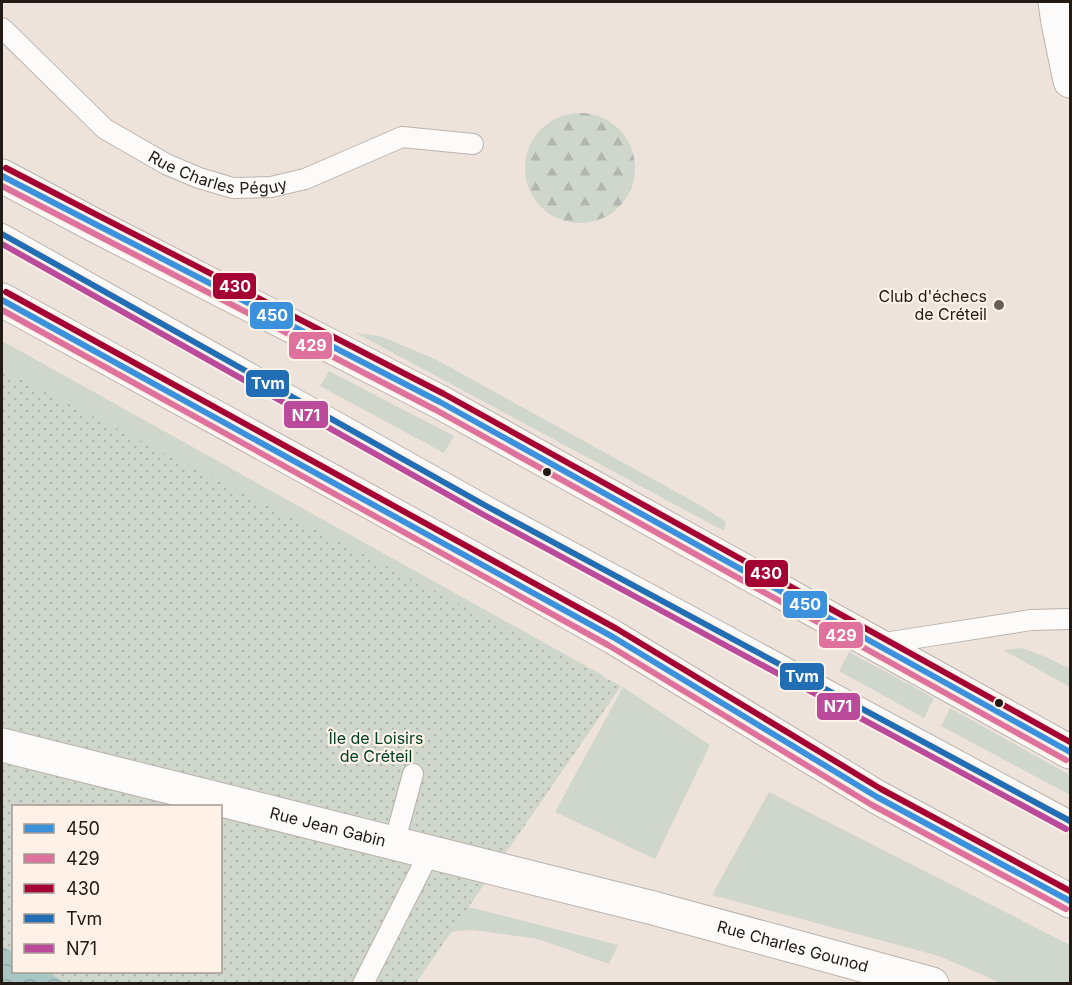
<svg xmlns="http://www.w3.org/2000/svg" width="1072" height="985" font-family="Inter,sans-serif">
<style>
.grass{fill:#cfd6cc}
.forest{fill:url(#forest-firs)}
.park{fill:url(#park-dots);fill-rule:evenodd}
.water{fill:url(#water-waves)}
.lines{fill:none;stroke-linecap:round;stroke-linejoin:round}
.lane-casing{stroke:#bbb3ac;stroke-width:22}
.street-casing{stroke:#bbb3ac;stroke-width:35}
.primary-casing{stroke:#bbb3ac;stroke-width:35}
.lane{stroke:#fcfbfa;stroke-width:20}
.street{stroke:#fcfbfa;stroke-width:33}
.primary{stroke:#fcfbfa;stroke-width:33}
.bus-1-casing{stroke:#fdf1e8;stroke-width:10}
.bus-2-casing{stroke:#fdf1e8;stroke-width:10}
.bus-3-casing{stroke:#fdf1e8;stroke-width:10}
.bus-4-casing{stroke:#fdf1e8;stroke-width:10}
.bus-5-casing{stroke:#fdf1e8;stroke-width:10}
.bus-1{stroke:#3c91dc;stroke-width:6}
.bus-2{stroke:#de729c;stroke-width:6}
.bus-3{stroke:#a50034;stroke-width:6}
.bus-4{stroke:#216eb4;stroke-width:6}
.bus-5{stroke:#bb4a9b;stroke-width:6}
.poi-dot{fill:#69605a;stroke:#fdf1e8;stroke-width:2}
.bus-dot{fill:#211a15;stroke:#fdf1e8;stroke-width:2}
.labels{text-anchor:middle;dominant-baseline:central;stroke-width:4.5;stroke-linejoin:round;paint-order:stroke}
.street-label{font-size:16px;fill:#211a15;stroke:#fdf1e8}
.poi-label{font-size:16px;fill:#211a15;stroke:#fdf1e8;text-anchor:end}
.park-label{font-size:16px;fill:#004127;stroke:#fdf1e8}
.line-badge{stroke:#fdf1e8;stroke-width:2}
.badge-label{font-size:16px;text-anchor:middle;font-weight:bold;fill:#fff}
</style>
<defs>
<pattern id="forest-firs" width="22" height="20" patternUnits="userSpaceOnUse" patternTransform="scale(1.5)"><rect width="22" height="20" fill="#cfd6cc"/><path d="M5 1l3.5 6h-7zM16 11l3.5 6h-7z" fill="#b1b7ae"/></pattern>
<pattern id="park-dots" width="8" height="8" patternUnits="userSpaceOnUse" patternTransform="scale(1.5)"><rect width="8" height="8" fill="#cfd6cc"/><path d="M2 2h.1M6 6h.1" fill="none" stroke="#b1b7ae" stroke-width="1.8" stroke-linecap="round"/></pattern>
<pattern id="water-waves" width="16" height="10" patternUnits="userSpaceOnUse" patternTransform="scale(1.5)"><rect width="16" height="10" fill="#aac6c3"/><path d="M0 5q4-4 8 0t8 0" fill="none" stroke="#92aaa7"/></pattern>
</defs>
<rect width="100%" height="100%" fill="#eee3db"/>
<path class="grass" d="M 356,333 L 380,336 L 435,359 L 700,505 L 726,522 L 724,531 Z
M 2,341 L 604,676 L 539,800 L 2,395 Z
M 329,371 L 454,436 L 444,453 L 320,386 Z
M 1022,648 L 1046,657 L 1070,669 L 1070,687 L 1003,650 Z
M 849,652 L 934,698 L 924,718 L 839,671 Z
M 623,687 L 710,745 L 655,859 L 555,812 Z
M 950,708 L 1070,775 L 1070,795 L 941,726 Z
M 769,792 L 1070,945 L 1070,983 L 1001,983 L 939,956 L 712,895 Z
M 433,898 L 618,945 L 609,964 L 538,939 L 473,930 L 412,934 Z"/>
<path class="forest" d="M525 168a55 55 0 1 1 110 0a55 55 0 1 1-110 0Z"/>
<path class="park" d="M 2,370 L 621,686 L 416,983 L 2,983 ZM 14,806 L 220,806 L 220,972 L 14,972 Z"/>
<path class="water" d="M 2,946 L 13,953 L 14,972 L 46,972 L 67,983 L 2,983 Z"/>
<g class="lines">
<defs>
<g id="lane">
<path id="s1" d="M 2,28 L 105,129 L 166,164 L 199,178 L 233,188 L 271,187 L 305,179 L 402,137 L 473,144"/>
<path d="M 2,234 L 488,507 L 1070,821"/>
<path d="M 878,644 L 1031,620 L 1069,619"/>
<path d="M 394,844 L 413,774"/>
<path d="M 363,984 L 429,853"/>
</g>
<g id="street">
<path d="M 1055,2 L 1058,23 L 1070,81"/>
<path id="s2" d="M 2,745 L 653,908 L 932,984"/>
</g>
<path id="primary" d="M 2,176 L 96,226 L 440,402 L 1070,752
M 2,300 L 472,558 L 613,637 L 877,797 L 1070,901"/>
</defs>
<use href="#lane" class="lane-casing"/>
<use href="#street" class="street-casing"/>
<use href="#primary" class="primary-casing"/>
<use href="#lane" class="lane"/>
<use href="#street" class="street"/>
<use href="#primary" class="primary"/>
<defs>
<path id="bus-1" d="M 2,176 L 440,402 L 1070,752
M 2,300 L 613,637 L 877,797 L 1070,901"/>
<path id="bus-2" d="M 2,186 L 436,410 L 1066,760
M 2,310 L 608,645 L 872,805 L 1066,909"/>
<path id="bus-3" d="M 6,168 L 444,394 L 1070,742
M 6,292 L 617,629 L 881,789 L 1070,891"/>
<path id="bus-4" d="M 2,234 L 488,507 L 1070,821"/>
<path id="bus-5" d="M 2,244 L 484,515 L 1066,829"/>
</defs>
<use href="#bus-1" class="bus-1-casing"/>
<use href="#bus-2" class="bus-2-casing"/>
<use href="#bus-3" class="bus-3-casing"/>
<use href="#bus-4" class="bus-4-casing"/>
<use href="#bus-5" class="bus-5-casing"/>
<use href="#bus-1" class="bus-1"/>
<use href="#bus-2" class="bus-2"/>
<use href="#bus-3" class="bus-3"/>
<use href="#bus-4" class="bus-4"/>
<use href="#bus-5" class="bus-5"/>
</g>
<circle class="poi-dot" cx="999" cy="305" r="6"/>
<g class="bus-dot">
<circle cx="547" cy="472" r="5"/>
<circle cx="999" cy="703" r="5"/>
</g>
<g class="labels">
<g class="street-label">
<text stroke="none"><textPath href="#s1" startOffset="268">Rue Charles Péguy</textPath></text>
<text stroke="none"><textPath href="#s2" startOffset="336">Rue Jean Gabin</textPath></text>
<text stroke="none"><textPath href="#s2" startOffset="816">Rue Charles Gounod</textPath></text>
</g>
<g class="poi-label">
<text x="987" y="296">Club d'échecs<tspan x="987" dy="18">de Créteil</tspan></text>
</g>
<g class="park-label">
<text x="376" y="738">Île de Loisirs<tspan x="376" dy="18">de Créteil</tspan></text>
</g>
</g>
<g class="line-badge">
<rect x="212" y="272" width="45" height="28" rx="6" fill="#a50034"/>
<rect x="249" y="301" width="45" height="29" rx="6" fill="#3c91dc"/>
<rect x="288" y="331" width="45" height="29" rx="6" fill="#de729c"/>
<rect x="245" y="369" width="45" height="29" rx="6" fill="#216eb4"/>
<rect x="283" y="400" width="46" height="29" rx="6" fill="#bb4a9b"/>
<rect x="744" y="559" width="45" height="29" rx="6" fill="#a50034"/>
<rect x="782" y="590" width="46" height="29" rx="6" fill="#3c91dc"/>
<rect x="818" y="621" width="46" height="28" rx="6" fill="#de729c"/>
<rect x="779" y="662" width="46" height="29" rx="6" fill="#216eb4"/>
<rect x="816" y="692" width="45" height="29" rx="6" fill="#bb4a9b"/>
</g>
<g class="badge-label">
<text x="235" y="292">430</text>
<text x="272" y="321">450</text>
<text x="311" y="351">429</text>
<text x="268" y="389">Tvm</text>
<text x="306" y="421">N71</text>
<text x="766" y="579">430</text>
<text x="805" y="610">450</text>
<text x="841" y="641">429</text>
<text x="802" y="682">Tvm</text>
<text x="838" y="712">N71</text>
</g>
<rect width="1072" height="985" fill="none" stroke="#211a15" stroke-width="6"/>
<rect x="12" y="805" width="210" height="168" fill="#fdf1e8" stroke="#a59b94" stroke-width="1.5"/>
<rect x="24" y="824" width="30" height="9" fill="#3c91dc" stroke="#a59b94" stroke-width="1.5"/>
<text x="66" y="835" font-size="18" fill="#211a15">450</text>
<rect x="24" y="854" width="30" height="9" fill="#de729c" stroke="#a59b94" stroke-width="1.5"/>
<text x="66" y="865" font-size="18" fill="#211a15">429</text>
<rect x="24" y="884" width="30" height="9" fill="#a50034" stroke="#a59b94" stroke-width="1.5"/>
<text x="66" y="895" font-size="18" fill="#211a15">430</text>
<rect x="24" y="914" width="30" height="9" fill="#216eb4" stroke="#a59b94" stroke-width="1.5"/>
<text x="66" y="925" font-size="18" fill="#211a15">Tvm</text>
<rect x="24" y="944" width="30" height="9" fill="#bb4a9b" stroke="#a59b94" stroke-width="1.5"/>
<text x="66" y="955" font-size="18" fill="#211a15">N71</text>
</svg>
